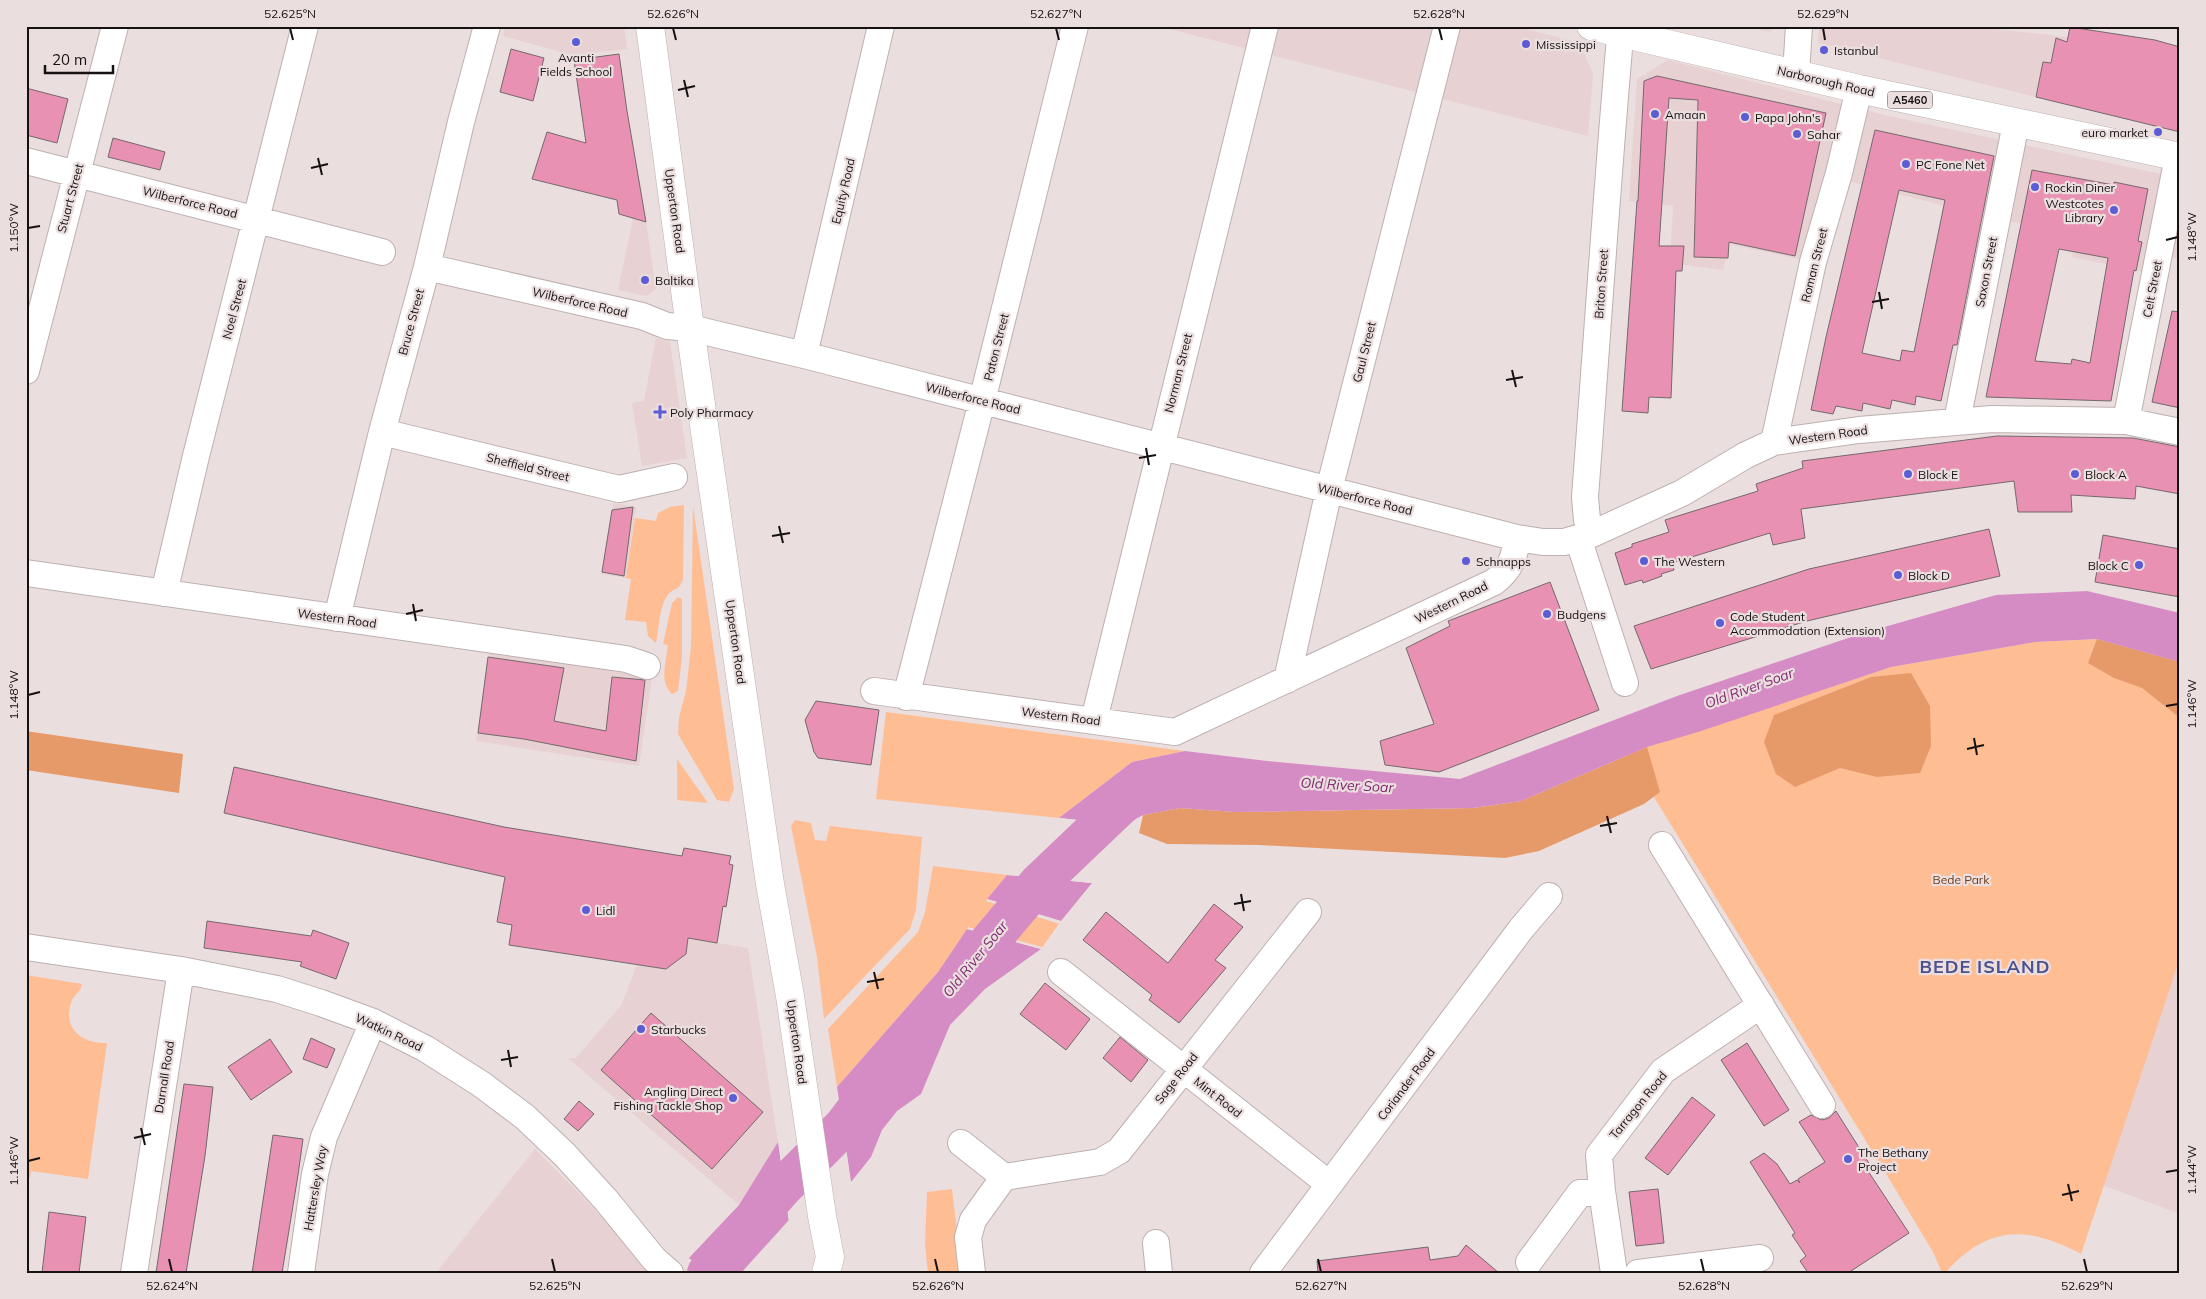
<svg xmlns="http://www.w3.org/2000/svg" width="2206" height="1299" font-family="Mulish,sans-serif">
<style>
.built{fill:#e7d1d2}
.green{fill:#ffbd94}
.forest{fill:#e79a69}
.water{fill:#d58cc4}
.pier{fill:#ebdedf}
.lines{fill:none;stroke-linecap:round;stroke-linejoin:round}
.river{stroke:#d58cc4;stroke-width:40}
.building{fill:#e891b3;stroke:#74696d;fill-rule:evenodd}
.street-casing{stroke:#bdb0b0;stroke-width:28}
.secondary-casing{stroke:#bdb0b0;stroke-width:29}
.primary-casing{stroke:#bdb0b0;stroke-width:29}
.street{stroke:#fff;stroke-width:26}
.secondary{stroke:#fff;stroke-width:28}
.primary{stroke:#fff;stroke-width:28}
.ticks{fill:none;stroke:#161212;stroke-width:2}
.poi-dot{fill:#5c5dd5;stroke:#ebdedf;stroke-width:2}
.labels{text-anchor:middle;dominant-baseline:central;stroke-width:4.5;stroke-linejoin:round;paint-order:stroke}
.shield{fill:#ebdedf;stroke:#564f50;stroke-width:1}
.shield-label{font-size:11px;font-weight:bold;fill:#161212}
.poi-label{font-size:12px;fill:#161212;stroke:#ebdedf;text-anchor:start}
.street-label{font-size:12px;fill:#161212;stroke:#ebdedf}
.park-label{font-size:12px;fill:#703d19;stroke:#ebdedf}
.water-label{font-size:14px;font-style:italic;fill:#7d296e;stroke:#ebdedf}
.district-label{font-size:18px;font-weight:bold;letter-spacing:1px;fill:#4b508e;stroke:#ebdedf}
.neatline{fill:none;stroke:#161212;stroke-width:2}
.ticks-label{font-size:12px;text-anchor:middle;fill:#161212}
</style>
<rect width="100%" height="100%" fill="#ebdedf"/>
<path class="built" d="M 505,26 L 624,26 L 627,49 L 572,55 L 503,36 Z
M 1158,26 L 1514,26 L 1580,43 L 1593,74 L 1588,136 Z
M 1743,26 L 1777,26 L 1770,32 Z
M 1819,26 L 1970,26 L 2180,50 L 2036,97 L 1818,43 Z
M 1668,60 L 1884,115 L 2180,178 L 2180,259 L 2158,255 L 2154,274 L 2072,257 L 2075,234 L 1996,219 L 1832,177 L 1813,262 L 1729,244 L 1723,270 L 1670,263 L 1673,206 L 1629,201 L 1637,79 Z
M 633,219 L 646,222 L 656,289 L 646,296 L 618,290 Z
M 656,338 L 670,342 L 687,458 L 642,466 L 632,403 L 644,401 Z
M 613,503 L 636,507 L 626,578 L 601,574 Z
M 490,652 L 652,677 L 639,766 L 476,741 Z
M 688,938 L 748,948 L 778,1142 L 739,1205 L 568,1058 L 576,1058 L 622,1004 L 637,964 L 666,969 L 686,954 Z
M 2180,958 L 2180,1214 L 2102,1185 Z
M 535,1149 L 657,1273 L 436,1273 Z"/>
<path class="green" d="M 684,505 L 683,579 C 679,592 673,587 667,596 C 659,608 659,628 656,643 L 648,636 L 646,622 L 625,620 L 631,579 L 626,578 L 635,518 L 656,521 L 658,513 L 670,507 Z
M 693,506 L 734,789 L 729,802 L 717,800 L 678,734 L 679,718 L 686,691 L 691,647 Z
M 678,597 L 682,599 L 682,657 L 678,691 L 672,694 C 659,682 666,662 668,645 L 663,644 L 672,603 Z
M 2097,639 L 2180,662 L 2180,958 L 2081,1254 C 2026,1225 1988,1225 1945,1273 L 1942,1273 L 1933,1252 L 1885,1172 L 1628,755 L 1647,747 L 1891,667 L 2035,642 Z
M 886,712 L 1185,751 L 1132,762 L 1059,818 L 876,799 Z
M 677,759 L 708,803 L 677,800 Z
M 795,820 L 811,823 L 815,840 L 826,841 L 830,826 L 922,837 L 916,910 L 910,929 L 824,1019 L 817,957 L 791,826 Z
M 933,866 L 1007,875 L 987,899 L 1061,921 L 1041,949 L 967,929 L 938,972 L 837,1087 L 828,1029 L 918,932 L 925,912 Z
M 26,975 L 82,984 C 81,991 75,994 72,1000 C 61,1028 82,1044 107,1043 L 88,1179 L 31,1171 L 30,1178 L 26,1177 Z
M 952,1189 L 962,1273 L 928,1273 L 925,1244 L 927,1192 Z"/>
<path class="forest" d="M 2097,639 L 2180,662 L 2180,718 L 2142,688 L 2114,678 L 2088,663 Z
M 1911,673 L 1930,706 L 1931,746 L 1920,773 L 1877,777 L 1840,768 L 1795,787 L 1776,774 L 1764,742 L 1774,715 L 1871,677 Z
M 26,731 L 183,754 L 179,793 L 26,770 Z
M 1647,747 L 1660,792 L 1644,804 L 1539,851 L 1505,858 L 1259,845 L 1167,844 L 1139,833 L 1143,815 L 1180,808 L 1235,812 L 1473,808 L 1521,801 Z"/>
<path class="water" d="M 2087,591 L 2180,613 L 2180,662 L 2097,639 L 2035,642 L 1891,667 L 1698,732 L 1647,747 L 1521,801 L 1473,808 L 1235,812 L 1180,808 L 1143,815 L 1125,825 L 1059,818 L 1132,762 L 1185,751 L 1267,761 L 1460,779 L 1677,696 L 1860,634 L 1996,595 Z
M 1007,875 L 1092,883 L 1061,921 L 987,899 Z
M 967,929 L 1041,949 L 985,989 L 950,1025 L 921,1094 L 897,1111 L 882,1130 L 871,1157 L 851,1182 L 837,1087 L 938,972 Z
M 778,1142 L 789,1220 L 741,1273 L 706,1273 L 689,1258 L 739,1205 Z"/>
<path class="pier" d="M 1059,818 L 1125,825 L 1123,827 L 1057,820 Z
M 1009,872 L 1092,881 L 1093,881 L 1092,883 L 1007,875 Z
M 987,899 L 1061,921 L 1060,924 L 986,901 Z
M 968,927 L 1042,947 L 1043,947 L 1041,949 L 967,929 Z
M 836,1084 L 843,1127 L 851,1185 L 848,1183 L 834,1088 Z
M 778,1139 L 781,1141 L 791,1220 L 789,1223 Z"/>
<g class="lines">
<path class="river" d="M 958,979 L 1039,883 L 1143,784
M 707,1273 L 784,1186 L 843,1127 L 876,1084"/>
</g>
<path class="building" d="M 2070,27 L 2155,40 L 2180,47 L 2180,132 L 2036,97 L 2043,62 L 2051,63 L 2056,38 L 2067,42 Z
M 511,49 L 544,58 L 533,101 L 500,92 Z
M 619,54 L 627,111 L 646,222 L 619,214 L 617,200 L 532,179 L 547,132 L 586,143 L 574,60 Z
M 1657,76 L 1826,113 L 1795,256 L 1729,242 L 1728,258 L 1694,257 L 1698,100 L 1669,98 L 1659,246 L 1684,246 L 1682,271 L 1676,271 L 1671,398 L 1649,397 L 1648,413 L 1622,411 L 1637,201 L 1638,201 L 1644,81 Z
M 26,88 L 68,99 L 57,143 L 26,135 Z
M 1875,130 L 1994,156 L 1957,345 L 1953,345 L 1941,401 L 1916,396 L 1915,405 L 1892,400 L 1890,409 L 1863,403 L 1862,411 L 1836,406 L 1833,414 L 1811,410 L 1826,337 ZM 1899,190 L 1945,200 L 1914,352 L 1902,350 L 1900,361 L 1862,353 Z
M 113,138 L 165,152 L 160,170 L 108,157 Z
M 2032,170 L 2114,185 L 2114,182 L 2148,189 L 2138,241 L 2142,242 L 2136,271 L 2134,270 L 2111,401 L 1986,397 ZM 2059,249 L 2108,258 L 2090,363 L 2072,359 L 2071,364 L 2035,361 Z
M 2172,311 L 2180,312 L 2180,408 L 2152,402 Z
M 1997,436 L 2133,438 L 2180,447 L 2180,494 L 2136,486 L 2135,499 L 2071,495 L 2072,512 L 2018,512 L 2014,481 L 1801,509 L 1805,538 L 1773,545 L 1770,533 L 1672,563 L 1674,570 L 1661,574 L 1662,576 L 1643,583 L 1642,580 L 1625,585 L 1615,553 L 1632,547 L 1632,544 L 1669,532 L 1665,520 L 1758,491 L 1756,484 L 1803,468 L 1802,461 Z
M 633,507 L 624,576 L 602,572 L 612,510 Z
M 1989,529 L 2000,576 L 1807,621 L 1651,669 L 1634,626 L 1809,569 Z
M 2103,535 L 2180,549 L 2180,597 L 2095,582 Z
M 1550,582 L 1599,710 L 1439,772 L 1385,765 L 1380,741 L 1434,724 L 1406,648 L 1450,626 L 1448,621 Z
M 488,657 L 564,668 L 554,721 L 606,731 L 612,677 L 645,680 L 636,761 L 524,739 L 478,733 Z
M 816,701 L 879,710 L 871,765 L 818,758 L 814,752 L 805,720 Z
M 234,767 L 504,827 L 682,856 L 684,848 L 731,856 L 729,864 L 733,865 L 726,907 L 723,906 L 717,943 L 688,938 L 686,954 L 666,969 L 509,945 L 512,925 L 497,922 L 505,877 L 224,813 Z
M 1214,904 L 1243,927 L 1215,960 L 1226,968 L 1179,1023 L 1149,1000 L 1152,995 L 1083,940 L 1106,912 L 1168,963 Z
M 207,921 L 311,936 L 313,930 L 349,943 L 336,979 L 300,966 L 302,962 L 204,948 Z
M 1045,983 L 1090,1019 L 1066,1050 L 1020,1014 Z
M 651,1013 L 763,1112 L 712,1169 L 601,1070 Z
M 1120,1037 L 1148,1060 L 1131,1082 L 1103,1058 Z
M 311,1038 L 335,1049 L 327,1068 L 303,1059 Z
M 270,1039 L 292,1072 L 251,1100 L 228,1067 Z
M 1747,1043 L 1789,1110 L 1764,1126 L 1721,1060 Z
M 184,1084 L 213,1087 L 205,1156 L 186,1273 L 156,1273 Z
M 1692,1097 L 1715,1115 L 1668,1175 L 1645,1158 Z
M 579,1101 L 594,1114 L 578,1131 L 564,1119 Z
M 1836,1111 L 1870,1165 L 1866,1168 L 1909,1233 L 1848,1273 L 1808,1273 L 1800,1261 L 1806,1256 L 1792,1235 L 1795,1233 L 1750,1162 L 1764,1153 L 1777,1164 L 1790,1184 L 1797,1180 L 1800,1183 L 1798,1179 L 1825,1162 L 1799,1122 L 1811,1115 L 1822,1120 L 1829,1118 Z
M 273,1135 L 303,1139 L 298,1175 L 282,1273 L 252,1273 Z
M 1658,1189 L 1664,1243 L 1636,1246 L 1629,1192 Z
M 49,1212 L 86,1217 L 79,1273 L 42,1273 Z
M 1466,1245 L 1499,1273 L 1318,1273 L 1317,1261 L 1428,1247 L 1430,1260 L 1458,1256 Z"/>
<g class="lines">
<defs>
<path id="street" d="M 1796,74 L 1799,26
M 26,161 L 382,252
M 427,267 L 642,316 L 667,326 L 690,328 L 804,355 L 1517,538 L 1543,542 L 1564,542 L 1592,534 L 1682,493 L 1746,455 L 1774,442 L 1859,430 L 1992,419 L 2126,421 L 2180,432
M 804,355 L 881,26
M 26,371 L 115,26
M 1957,421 L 2016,123
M 2126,421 L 2178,157
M 382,432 L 619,489 L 674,477
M 1774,442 L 1813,262 L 1839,173 L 1859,89
M 1592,534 L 1587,520 L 1585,497 C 1597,340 1607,183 1621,26
M 1578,538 L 1625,683
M 26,573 L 626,659 L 647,666
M 164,593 L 196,456 L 305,26
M 337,618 L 382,432 L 427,267 L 461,122 L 487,26
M 1287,680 L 1329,490 L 1447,26
M 874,691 L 1175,732 L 1494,582 C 1510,570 1515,557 1517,538
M 906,697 L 982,401 L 1075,26
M 1094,720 L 1265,26
M 1662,845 L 1822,1105
M 26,947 L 181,970 L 277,989 L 321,1003 L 373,1022 L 426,1049 L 481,1084 L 525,1117 L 565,1155 L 606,1200 L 654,1259 L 670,1273
M 1061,972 L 1329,1184
M 961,1143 L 1004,1177
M 1602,1191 L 1614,1273
M 1156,1243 L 1159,1273
M 1529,1262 L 1580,1193 L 1602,1191 L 1599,1155 L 1663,1071 L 1761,1005
M 134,1273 L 181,970
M 301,1273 L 315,1174 L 324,1137 L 373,1022
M 972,1273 L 968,1237 L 973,1220 L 1004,1177 L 1100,1162 L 1119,1151 L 1308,912
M 1263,1273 L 1521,929 L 1549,896
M 1638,1273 L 1760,1258"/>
<path id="secondary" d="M 650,26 L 690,328 L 770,884 L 790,996 L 822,1216 L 830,1257 L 826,1273"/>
<path id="primary" d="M 1591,26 L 1859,89 L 2180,157"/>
</defs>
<use href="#street" class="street-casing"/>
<use href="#secondary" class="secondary-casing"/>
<use href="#primary" class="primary-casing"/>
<use href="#street" class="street"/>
<use href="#secondary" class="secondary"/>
<use href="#primary" class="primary"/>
</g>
<path class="ticks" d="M 290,28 L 293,40M 673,28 L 676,40M 1056,28 L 1059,40M 1439,28 L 1442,40M 1823,28 L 1825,40M 684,80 L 688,97M 678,90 L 695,86M 318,158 L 322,175M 311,168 L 328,164M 28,228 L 40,226M 2166,240 L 2178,237M 1879,292 L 1882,309M 1872,302 L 1889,299M 1512,370 L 1516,387M 1506,380 L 1523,377M 1146,448 L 1149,465M 1139,458 L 1156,455M 779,526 L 783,543M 772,536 L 790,533M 413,604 L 416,621M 406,614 L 423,610M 28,695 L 40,692M 2166,706 L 2178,704M 1974,738 L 1977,755M 1967,749 L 1984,745M 1607,816 L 1611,833M 1600,826 L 1617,823M 1241,894 L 1244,911M 1234,904 L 1251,901M 874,972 L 878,989M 867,982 L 884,979M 508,1050 L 511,1067M 501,1060 L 518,1057M 141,1128 L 145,1145M 134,1138 L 151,1134M 28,1161 L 40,1158M 2166,1172 L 2178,1170M 2068,1184 L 2072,1201M 2062,1195 L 2079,1191M 169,1259 L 172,1272M 552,1259 L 555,1272M 935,1259 L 938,1272M 1318,1259 L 1321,1272M 1701,1259 L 1704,1272M 2084,1259 L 2087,1272"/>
<g class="poi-dot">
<circle cx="576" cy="42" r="5"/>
<circle cx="1526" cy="44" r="5"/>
<circle cx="1824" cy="50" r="5"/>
<circle cx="1655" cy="114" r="5"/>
<circle cx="1745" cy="117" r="5"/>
<circle cx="2158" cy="132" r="5"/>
<circle cx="1797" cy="134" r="5"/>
<circle cx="1906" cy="164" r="5"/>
<circle cx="2035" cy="187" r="5"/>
<circle cx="2114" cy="210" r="5"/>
<circle cx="645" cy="280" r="5"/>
<path d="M657.5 404.5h5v5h5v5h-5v5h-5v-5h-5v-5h5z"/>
<circle cx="1908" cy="474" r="5"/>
<circle cx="2075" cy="474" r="5"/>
<circle cx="1466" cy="561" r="5"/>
<circle cx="1644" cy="561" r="5"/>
<circle cx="2139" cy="565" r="5"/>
<circle cx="1898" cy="575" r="5"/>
<circle cx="1547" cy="614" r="5"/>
<circle cx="1720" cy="623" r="5"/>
<circle cx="586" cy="910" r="5"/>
<circle cx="641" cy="1029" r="5"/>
<circle cx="733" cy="1098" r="5"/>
<circle cx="1848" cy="1159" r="5"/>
</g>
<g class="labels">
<rect class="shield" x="1887.5" y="91.5" width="45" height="17" rx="4"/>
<g class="shield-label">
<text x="1910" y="100">A5460</text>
</g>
<g class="poi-label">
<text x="1536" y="44">Mississippi</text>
<text x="1834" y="50">Istanbul</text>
<text x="576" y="57" text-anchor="middle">Avanti<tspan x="576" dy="14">Fields School</tspan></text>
<text x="1665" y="114">Amaan</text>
<text x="1755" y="117">Papa John's</text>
<text x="2148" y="132" text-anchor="end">euro market</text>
<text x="1807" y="134">Sahar</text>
<text x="1916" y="164">PC Fone Net</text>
<text x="2045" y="187">Rockin Diner</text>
<text x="2104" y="203" text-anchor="end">Westcotes<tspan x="2104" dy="14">Library</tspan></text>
<text x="655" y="280">Baltika</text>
<text x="670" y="412">Poly Pharmacy</text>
<text x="1918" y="474">Block E</text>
<text x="2085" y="474">Block A</text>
<text x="1476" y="561">Schnapps</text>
<text x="1654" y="561">The Western</text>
<text x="2129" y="565" text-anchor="end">Block C</text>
<text x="1908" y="575">Block D</text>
<text x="1557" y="614">Budgens</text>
<text x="1730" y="616">Code Student<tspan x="1730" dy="14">Accommodation (Extension)</tspan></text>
<text x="596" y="910">Lidl</text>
<text x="651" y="1029">Starbucks</text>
<text x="723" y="1091" text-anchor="end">Angling Direct<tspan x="723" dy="14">Fishing Tackle Shop</tspan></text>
<text x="1858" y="1152">The Bethany<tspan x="1858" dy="14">Project</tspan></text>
</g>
<g class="street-label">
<text transform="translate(1826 81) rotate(13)">Narborough Road</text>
<text transform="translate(843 191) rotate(-77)">Equity Road</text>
<text transform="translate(70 198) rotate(-75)">Stuart Street</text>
<text transform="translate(190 202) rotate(14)">Wilberforce Road</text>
<text transform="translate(675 211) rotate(82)">Upperton Road</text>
<text transform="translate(1814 265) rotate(-76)">Roman Street</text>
<text transform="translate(1986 272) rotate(-79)">Saxon Street</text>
<text transform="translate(1601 284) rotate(-86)">Briton Street</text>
<text transform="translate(2152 289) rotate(-79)">Celt Street</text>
<text transform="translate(580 302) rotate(13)">Wilberforce Road</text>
<text transform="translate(234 309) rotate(-75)">Noel Street</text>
<text transform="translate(411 322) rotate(-75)">Bruce Street</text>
<text transform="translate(996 347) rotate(-76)">Paton Street</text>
<text transform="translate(1364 352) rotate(-76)">Gaul Street</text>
<text transform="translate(1178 373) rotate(-76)">Norman Street</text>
<text transform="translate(973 398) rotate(14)">Wilberforce Road</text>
<text transform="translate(1828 435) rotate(-8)">Western Road</text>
<text transform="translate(528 467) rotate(14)">Sheffield Street</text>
<text transform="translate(1365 499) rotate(14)">Wilberforce Road</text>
<text transform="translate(1451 602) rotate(-26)">Western Road</text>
<text transform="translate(337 618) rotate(8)">Western Road</text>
<text transform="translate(736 642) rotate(82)">Upperton Road</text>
<text transform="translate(1061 716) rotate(7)">Western Road</text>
<text transform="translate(389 1032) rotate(25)">Watkin Road</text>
<text transform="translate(797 1042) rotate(82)">Upperton Road</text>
<text transform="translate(164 1077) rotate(-81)">Darnall Road</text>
<text transform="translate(1176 1078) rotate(-52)">Sage Road</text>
<text transform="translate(1406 1084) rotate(-53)">Coriander Road</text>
<text transform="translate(1218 1097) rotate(38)">Mint Road</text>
<text transform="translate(1638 1105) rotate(-51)">Tarragon Road</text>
<text transform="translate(315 1188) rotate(-80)">Hattersley Way</text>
</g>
<g class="park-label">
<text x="1961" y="879">Bede Park</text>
</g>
<g class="water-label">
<text transform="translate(1749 688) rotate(-20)">Old River Soar</text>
<text transform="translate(1347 785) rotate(3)">Old River Soar</text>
<text transform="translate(975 959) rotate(-51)">Old River Soar</text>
</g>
<g class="district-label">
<text x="1985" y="966">BEDE ISLAND</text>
</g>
</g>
<rect width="2206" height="1299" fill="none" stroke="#ebdedf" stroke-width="55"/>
<path d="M45 65v8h68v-8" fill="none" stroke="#161212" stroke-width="2.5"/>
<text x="52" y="65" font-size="15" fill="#161212" stroke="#ebdedf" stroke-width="4" paint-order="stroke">20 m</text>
<rect x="28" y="28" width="2150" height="1244" class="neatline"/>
<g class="ticks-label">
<text x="290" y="18">52.625°N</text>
<text x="673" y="18">52.626°N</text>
<text x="1056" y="18">52.627°N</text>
<text x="1439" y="18">52.628°N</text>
<text x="1823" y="18">52.629°N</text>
<text transform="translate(14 228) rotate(-90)" y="4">1.150°W</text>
<text transform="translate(2192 237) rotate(-90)" y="4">1.148°W</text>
<text transform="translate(14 695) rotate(-90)" y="4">1.148°W</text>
<text transform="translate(2192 704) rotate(-90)" y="4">1.146°W</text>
<text transform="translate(14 1161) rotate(-90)" y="4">1.146°W</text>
<text transform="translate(2192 1170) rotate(-90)" y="4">1.144°W</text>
<text x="172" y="1290">52.624°N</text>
<text x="555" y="1290">52.625°N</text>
<text x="938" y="1290">52.626°N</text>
<text x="1321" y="1290">52.627°N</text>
<text x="1704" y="1290">52.628°N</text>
<text x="2087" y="1290">52.629°N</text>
</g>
</svg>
